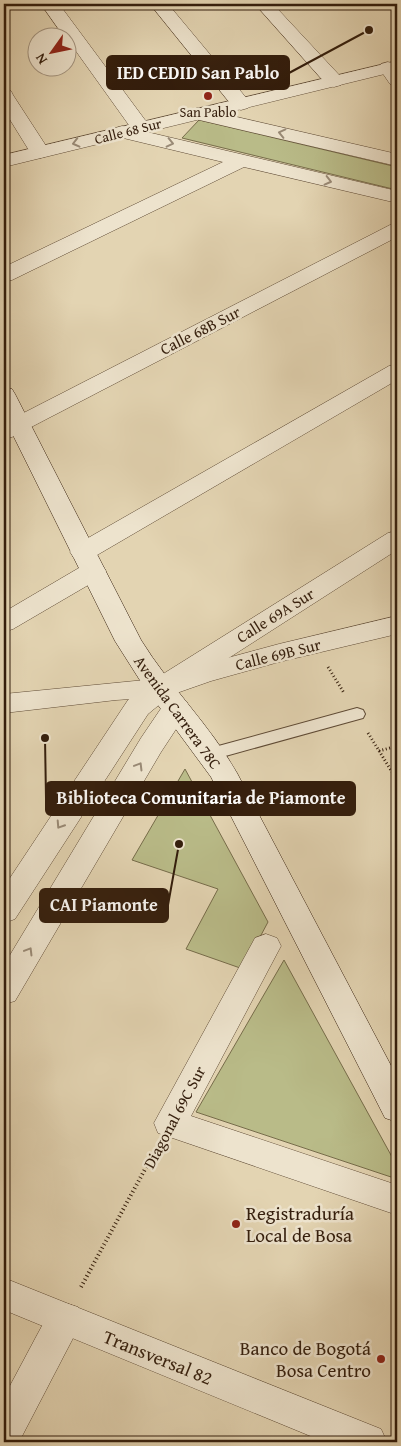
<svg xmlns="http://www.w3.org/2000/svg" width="401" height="1446" font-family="'Gentium Book Plus',serif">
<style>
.green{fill:#b9bb88;stroke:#766c4a}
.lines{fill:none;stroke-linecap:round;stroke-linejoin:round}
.service-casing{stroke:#5f4b36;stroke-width:2}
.minor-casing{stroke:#5f4b36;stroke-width:1}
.tertiary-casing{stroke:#5f4b36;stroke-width:1}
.secondary-casing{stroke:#331d0c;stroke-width:1}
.path-far1{stroke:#331d0c;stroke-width:3;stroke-dasharray:1 2.5;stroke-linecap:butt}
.path{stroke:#331d0c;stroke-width:4;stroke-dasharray:1 3;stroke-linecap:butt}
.service{fill:#ede3cd;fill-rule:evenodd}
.minor{fill:#ede3cd;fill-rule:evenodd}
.tertiary{fill:#ede3cd;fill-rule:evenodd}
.secondary{fill:#ede3cd;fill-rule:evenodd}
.oneway{stroke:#998a76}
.poi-dot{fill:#8f2418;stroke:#ede3cd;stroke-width:2}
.labels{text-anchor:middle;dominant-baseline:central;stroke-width:5;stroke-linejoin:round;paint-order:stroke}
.far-poi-label{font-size:14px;fill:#331d0c;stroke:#ede3cd}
.far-street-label{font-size:14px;fill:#331d0c;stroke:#ede3cd}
.street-label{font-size:16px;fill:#331d0c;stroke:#ede3cd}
.near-poi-label{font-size:19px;fill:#331d0c;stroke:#ede3cd;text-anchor:start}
.near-street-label{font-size:19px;fill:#331d0c;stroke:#ede3cd}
.leader{fill:none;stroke:#331d0c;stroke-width:2}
.callout-dot{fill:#331d0c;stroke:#ede3cd;stroke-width:2}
.callout{fill:#331d0c;stroke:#331d0c;stroke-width:2}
.callout-label{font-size:18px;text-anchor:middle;font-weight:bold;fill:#fff}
</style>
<rect width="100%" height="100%" fill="#e3d4b2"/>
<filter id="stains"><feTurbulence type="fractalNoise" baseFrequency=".004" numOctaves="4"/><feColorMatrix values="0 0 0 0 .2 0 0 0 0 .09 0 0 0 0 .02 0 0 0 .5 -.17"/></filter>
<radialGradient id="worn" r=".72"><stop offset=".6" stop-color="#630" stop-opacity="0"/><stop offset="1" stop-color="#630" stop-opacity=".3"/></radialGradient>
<path class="green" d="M 199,120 L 397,167 L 397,190 L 182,138 Z
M 185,769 L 268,922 L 243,969 L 186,949 L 218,889 L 132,860 Z
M 284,960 L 397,1166 L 397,1179 L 196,1112 Z"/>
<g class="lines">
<defs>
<path id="service" d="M 357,708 L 363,710 L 365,714 L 363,718 L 211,760 L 205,758 L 203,754 L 205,750 L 211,748 Z"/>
<path id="minor" d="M 41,4 L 59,4 L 148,124 L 151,128 L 147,132 L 397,191 L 397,203 L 244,167 L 12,280 L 4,281 L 4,267 L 223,162 L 115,136 L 112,132 L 115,128 L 122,126 L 131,128 L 68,40 L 68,38 L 65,38 Z
M 150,4 L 168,4 L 248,100 L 251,104 L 248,108 L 241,110 L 234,108 Z
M 255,4 L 273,4 L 341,77 L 343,81 L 341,85 L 334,87 L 327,85 Z
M 388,62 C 400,65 397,75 397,86 L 390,84 L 379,68 L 381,64 Z
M 4,89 L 11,91 L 13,95 L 50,152 L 47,156 L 40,158 L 33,156 L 30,152 L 4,110 Z
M 198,108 L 397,154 L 397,166 L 191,118 L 188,114 L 191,110 Z
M 397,223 L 397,237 L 12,437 L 4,439 L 4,423 L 390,225 Z
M 397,364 L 397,380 L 92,558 L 83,560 L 74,558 L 70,552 L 74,546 L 389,366 Z
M 397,531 L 397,550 L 171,695 L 161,697 L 116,700 L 4,713 L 4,694 L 155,679 L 388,533 Z
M 93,563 L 102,565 L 106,571 L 102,577 L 13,629 L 4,632 L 4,612 L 84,565 Z
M 266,934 L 277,938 L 281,946 L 191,1116 L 397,1185 L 397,1215 L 158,1133 L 154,1123 L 255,938 Z
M 65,1303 L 78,1307 L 83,1319 L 19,1442 L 4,1442 L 4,1397 L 52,1307 Z"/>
<path id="tertiary" d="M 397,61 L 397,71 L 4,167 L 4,155 Z
M 397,616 L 397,634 L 279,662 L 211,681 L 171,695 L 148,714 L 15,919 L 4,923 L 4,887 L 128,700 L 151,681 L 194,667 L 279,644 Z
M 176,698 L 186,701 L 190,708 L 161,752 L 15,1001 L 4,1004 L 4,965 L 141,738 L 166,701 Z
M 4,1278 L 381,1429 L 387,1442 L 325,1442 L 4,1310 Z"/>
<path id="secondary" d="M 4,387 L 12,389 L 15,394 L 141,640 C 170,687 210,725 237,773 L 397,1077 L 397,1122 L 385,1118 L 211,777 L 141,682 L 115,641 L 4,417 Z"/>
</defs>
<use href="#service" class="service-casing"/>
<use href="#minor" class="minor-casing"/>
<use href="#tertiary" class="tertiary-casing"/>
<use href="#secondary" class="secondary-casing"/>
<path class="path-far1" d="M 328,667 L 344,693
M 368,733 L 397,780
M 379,751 L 397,746"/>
<path class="path" d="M 81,1287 L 156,1149"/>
<use href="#service" class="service"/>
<use href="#minor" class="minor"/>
<use href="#tertiary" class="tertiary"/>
<use href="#secondary" class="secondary"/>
</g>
<defs><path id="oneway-chevron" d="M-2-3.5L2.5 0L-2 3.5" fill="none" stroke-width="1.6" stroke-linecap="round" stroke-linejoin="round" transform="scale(1.25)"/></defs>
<g class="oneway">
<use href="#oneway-chevron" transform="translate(282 133) rotate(-167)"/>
<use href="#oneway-chevron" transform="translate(76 143) rotate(166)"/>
<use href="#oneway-chevron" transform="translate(170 143) rotate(13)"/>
<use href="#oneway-chevron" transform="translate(328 181) rotate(14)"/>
<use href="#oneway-chevron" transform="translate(139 766) rotate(-59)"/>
<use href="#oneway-chevron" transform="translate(60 825) rotate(123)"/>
<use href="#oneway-chevron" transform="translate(29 951) rotate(-59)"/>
</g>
<g class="poi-dot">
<circle cx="208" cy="96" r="5"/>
<circle cx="236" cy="1224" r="5"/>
<circle cx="381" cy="1359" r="5"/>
</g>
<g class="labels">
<g class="far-poi-label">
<text x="208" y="112">San Pablo</text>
</g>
<g class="far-street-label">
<text transform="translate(128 131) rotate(-14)">Calle 68 Sur</text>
</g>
<g class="street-label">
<text transform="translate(200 330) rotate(-27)">Calle 68B Sur</text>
<text transform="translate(275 615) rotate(-32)">Calle 69A Sur</text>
<text transform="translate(278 654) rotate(-14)">Calle 69B Sur</text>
<text transform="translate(178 712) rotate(54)">Avenida Carrera 78C</text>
<text transform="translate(174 1117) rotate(-62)">Diagonal 69C Sur</text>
</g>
<g class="near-poi-label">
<text x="246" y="1213">Registraduría<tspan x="246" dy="22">Local de Bosa</tspan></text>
<text x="371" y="1348" text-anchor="end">Banco de Bogotá<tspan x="371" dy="22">Bosa Centro</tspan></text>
</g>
<g class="near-street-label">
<text transform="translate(158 1357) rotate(22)">Transversal 82</text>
</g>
</g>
<path class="leader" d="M369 30L289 73M45 738L46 798M179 844L168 905"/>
<g class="callout-dot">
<circle cx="369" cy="30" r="5"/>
<circle cx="45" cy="738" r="5"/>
<circle cx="179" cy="844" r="5"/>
</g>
<g class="callout">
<rect x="107" y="56" width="182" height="33" rx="5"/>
<rect x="46" y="782" width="309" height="33" rx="5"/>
<rect x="40" y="889" width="128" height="33" rx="5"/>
</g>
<g class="callout-label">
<text x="198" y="79">IED CEDID San Pablo</text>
<text x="201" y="804">Biblioteca Comunitaria de Piamonte</text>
<text x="104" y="911">CAI Piamonte</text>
</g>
<rect width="401" height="1446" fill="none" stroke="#e3d4b2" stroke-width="20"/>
<rect x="5" y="5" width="391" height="1436" fill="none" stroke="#331d0c" stroke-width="2.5"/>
<rect x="10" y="10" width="381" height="1426" fill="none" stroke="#331d0c"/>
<g transform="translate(52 52) rotate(237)"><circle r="24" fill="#ede3cd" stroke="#a39480"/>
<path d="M0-4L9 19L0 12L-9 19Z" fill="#8f2418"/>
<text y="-8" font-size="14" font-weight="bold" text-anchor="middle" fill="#331d0c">N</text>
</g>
<rect width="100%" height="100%" filter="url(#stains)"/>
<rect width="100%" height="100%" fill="url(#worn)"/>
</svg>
